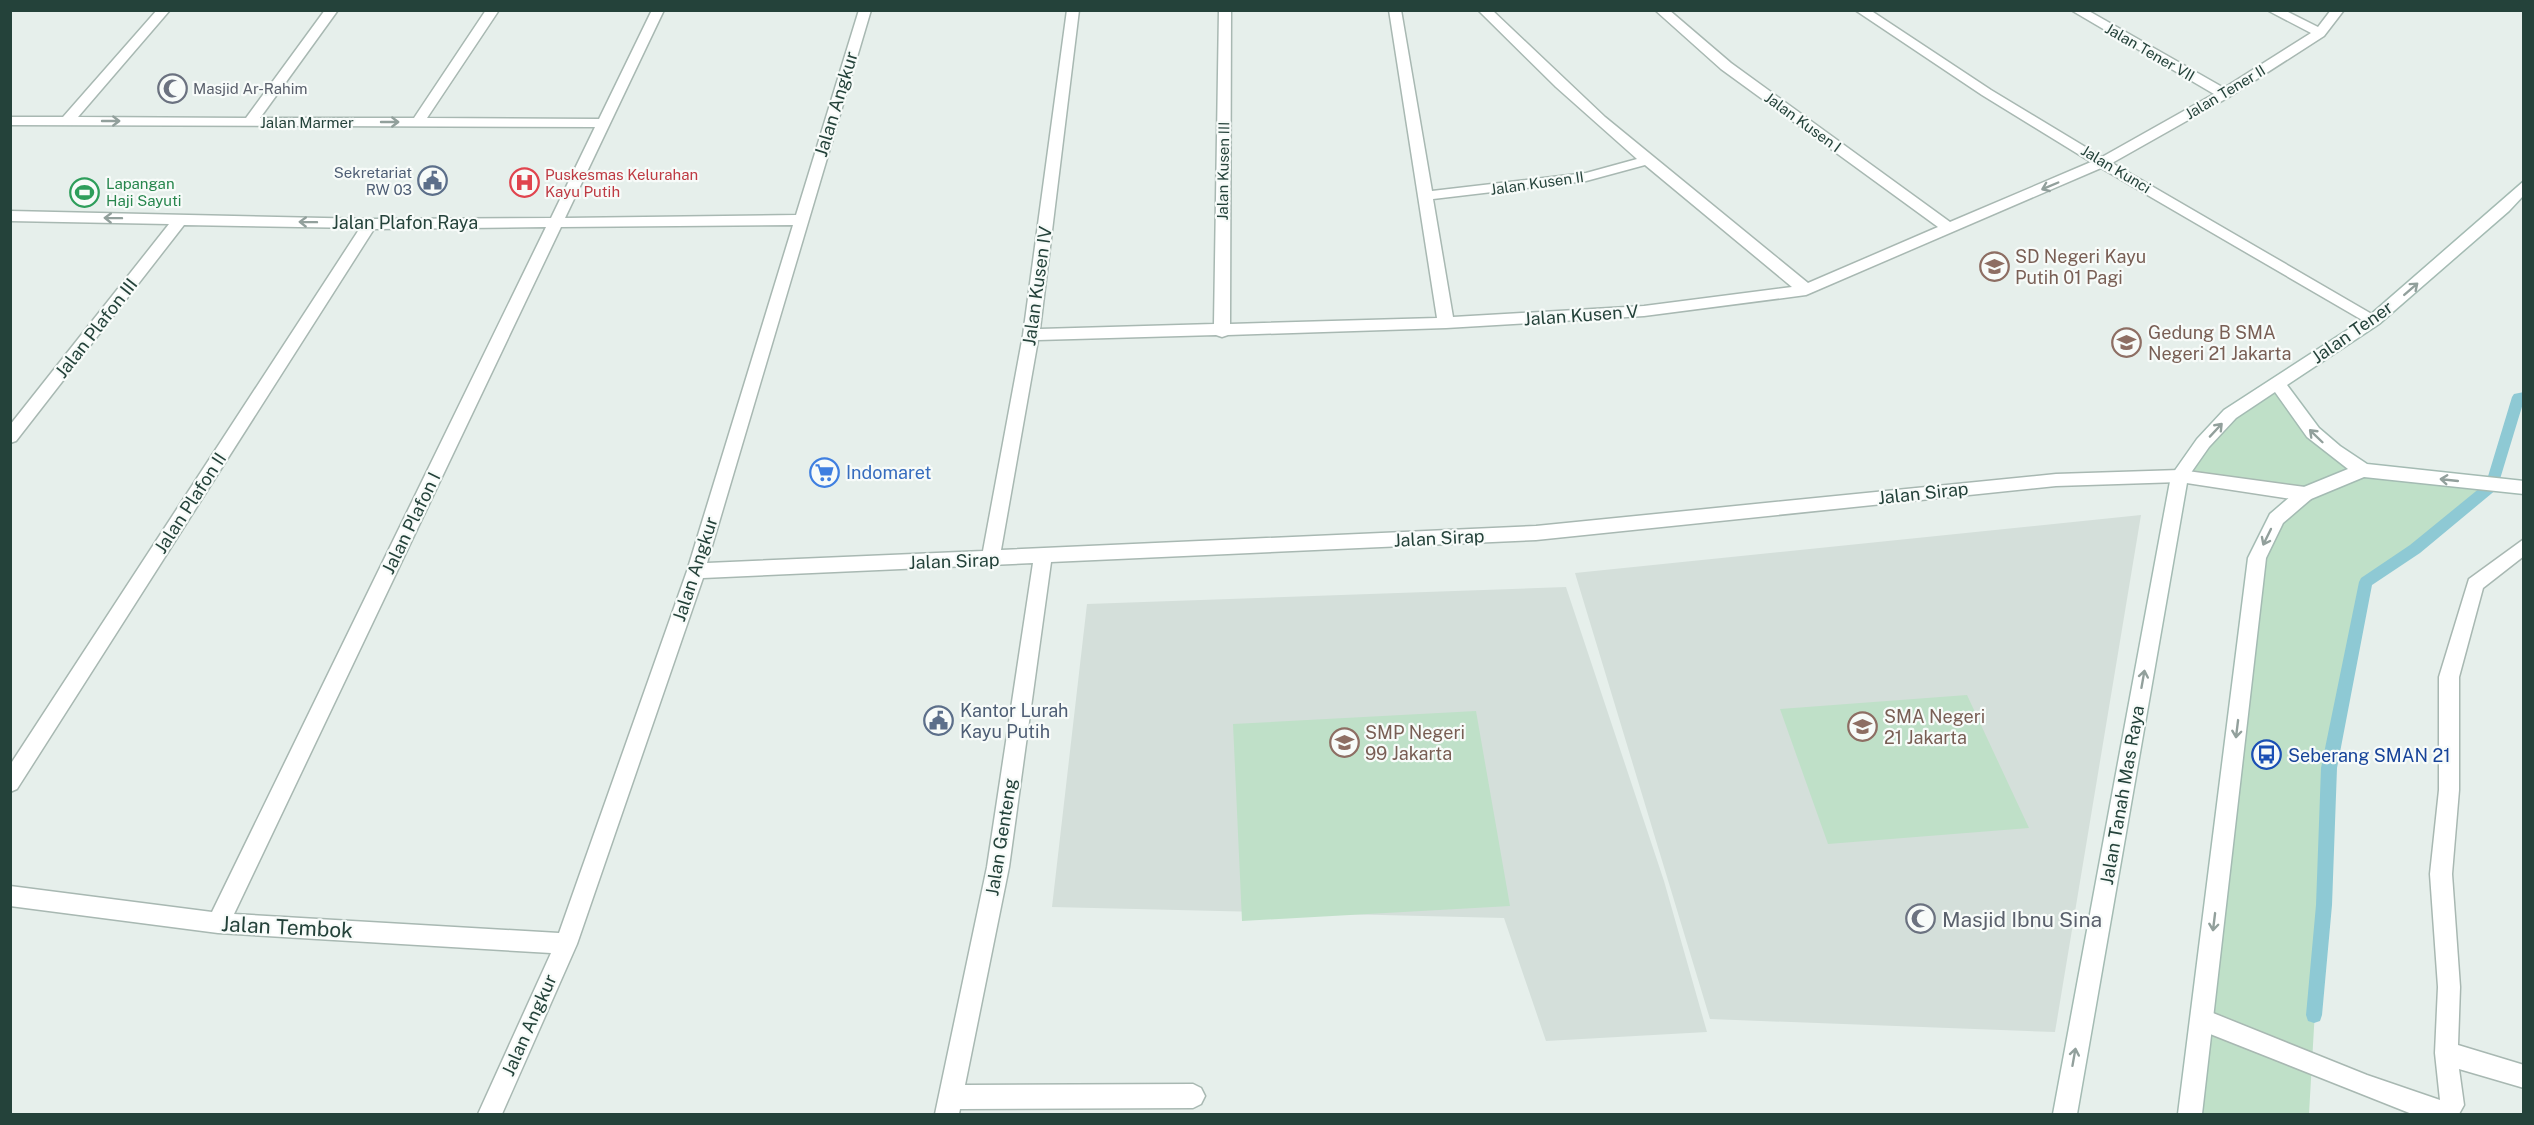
<svg xmlns="http://www.w3.org/2000/svg" width="2534" height="1125" font-family="'Public Sans',sans-serif">
<style>
.built{fill:#d4dfda}
.green{fill:#bfe0c8}
.lines{fill:none;stroke-linecap:round;stroke-linejoin:round}
.stream{fill:#8ec9d4;fill-rule:evenodd}
.lane-casing{stroke:#a8b8b2;stroke-width:3}
.street-casing{stroke:#a8b8b2;stroke-width:3}
.secondary-casing{stroke:#a4bbb3;stroke-width:3}
.lane{fill:#fff;fill-rule:evenodd}
.street{fill:#fff;fill-rule:evenodd}
.secondary{fill:#fff;fill-rule:evenodd}
.oneway{stroke:#92a09c}
.labels{text-anchor:middle;dominant-baseline:central;stroke-width:4.5;stroke-linejoin:round;paint-order:stroke}
.far-street-label{font-size:15px;fill:#24423a;stroke:#f7fbf9}
.far-worship-label{font-size:15px;fill:#5b616d;stroke:#f7fbf9;text-anchor:start}
.far-service-label{font-size:15px;fill:#4e5e75;stroke:#f7fbf9;text-anchor:end}
.far-health-label{font-size:15px;fill:#be3a42;stroke:#f7fbf9;text-anchor:start}
.far-leisure-label{font-size:15px;fill:#27864d;stroke:#f7fbf9;text-anchor:start}
.street-label{font-size:18px;fill:#24423a;stroke:#f7fbf9}
.education-label{font-size:18px;fill:#785e54;stroke:#f7fbf9;text-anchor:start}
.shop-label{font-size:18px;fill:#366cbe;stroke:#f7fbf9;text-anchor:start}
.service-label{font-size:18px;fill:#4e5e75;stroke:#f7fbf9;text-anchor:start}
.transit-label{font-size:18px;fill:#164399;stroke:#f7fbf9;text-anchor:start}
.near-worship-label{font-size:21px;fill:#5b616d;stroke:#f7fbf9;text-anchor:start}
.near-street-label{font-size:21px;fill:#24423a;stroke:#f7fbf9}
</style>
<rect width="100%" height="100%" fill="#e6efeb"/>
<path class="built" d="M 2141,515 L 2055,1032 L 1710,1019 L 1575,573 Z
M 1566,587 L 1664,881 L 1707,1032 L 1546,1041 L 1504,918 L 1052,907 L 1087,604 Z"/>
<path class="green" d="M 2277,382 L 2305,426 L 2367,470 L 2492,486 L 2415,549 L 2366,582 L 2329,768 L 2309,1114 L 2194,1114 L 2257,558 L 2276,519 L 2305,495 L 2180,476 L 2203,443 Z
M 1967,695 L 2029,828 L 1828,844 L 1780,709 Z
M 1476,711 L 1510,906 L 1242,921 L 1233,724 Z"/>
<g class="lines">
<path class="stream" d="M 2524,392 L 2524,400 L 2497,489 L 2420,553 L 2372,585 L 2337,768 L 2332,905 L 2322,1015 L 2320,1021 L 2314,1023 L 2308,1021 L 2306,1015 L 2316,905 L 2321,768 L 2359,582 L 2361,578 L 2410,545 L 2486,483 L 2512,397 L 2514,394 Z"/>
<defs>
<path id="lane" d="M 2524,539 L 2524,556 L 2483,588 L 2459,677 L 2459,790 L 2452,874 L 2460,987 L 2458,1045 L 2524,1065 L 2524,1088 L 2459,1069 L 2464,1105 L 2459,1114 L 2412,1114 L 2195,1028 L 2192,1020 L 2195,1012 L 2203,1009 L 2367,1075 L 2440,1100 L 2435,1053 L 2438,987 L 2430,874 L 2439,790 L 2439,677 L 2469,579 Z"/>
<path id="street" d="M 157,10 L 170,10 L 78,117 L 246,118 L 325,10 L 338,10 L 260,118 L 414,118 L 486,10 L 499,10 L 427,118 L 599,119 L 652,10 L 664,10 L 565,218 L 796,215 L 859,10 L 871,10 L 707,563 L 983,551 L 1023,335 L 1067,10 L 1079,10 L 1040,329 L 1214,324 L 1219,10 L 1231,10 L 1230,324 L 1437,318 L 1389,10 L 1401,10 L 1432,191 L 1586,173 L 1637,159 L 1556,87 L 1478,10 L 1492,10 L 1605,117 L 1808,283 L 1938,227 L 1721,69 L 1655,10 L 1669,10 L 1731,63 L 1950,222 L 2091,162 L 1982,95 L 1855,10 L 1870,10 L 1991,90 L 2102,157 L 2214,94 L 2071,10 L 2087,10 L 2224,88 L 2311,33 L 2267,10 L 2284,10 L 2318,27 L 2331,10 L 2344,10 L 2324,36 L 2229,97 L 2112,163 L 2382,320 L 2374,325 L 2369,324 L 2101,168 L 1806,295 L 1644,316 L 1446,328 L 1228,335 L 1222,337 L 1216,335 L 1038,340 L 1001,550 L 1536,526 L 2056,474 L 2180,470 L 2305,487 L 2311,489 L 2314,494 L 2311,499 L 2305,501 L 2180,482 L 2056,486 L 1536,540 L 1051,562 L 1009,867 L 965,1085 L 1193,1084 L 1201,1088 L 1205,1096 L 1201,1104 L 1193,1108 L 960,1109 L 959,1114 L 935,1114 L 987,867 L 1033,563 L 703,578 L 577,944 L 502,1114 L 478,1114 L 551,953 L 218,933 L 10,906 L 10,886 L 212,912 L 546,227 L 374,229 L 17,789 L 10,792 L 10,765 L 360,228 L 184,225 L 16,441 L 10,443 L 10,425 L 169,224 L 10,221 L 10,211 L 370,219 L 551,218 L 595,127 L 10,125 L 10,117 L 63,117 ZM 1645,165 L 1792,287 L 1644,306 L 1453,317 L 1433,199 L 1586,181 ZM 793,225 L 687,571 L 559,933 L 234,914 L 561,227 Z"/>
<path id="secondary" d="M 2524,181 L 2524,195 L 2509,211 L 2379,324 L 2287,385 L 2319,428 L 2340,446 L 2367,464 L 2524,481 L 2524,494 L 2364,477 L 2311,499 L 2283,523 L 2266,558 L 2202,1114 L 2178,1114 L 2248,558 L 2270,514 L 2299,489 L 2348,469 L 2307,437 L 2275,392 L 2236,418 L 2209,447 L 2188,477 L 2077,1114 L 2053,1114 L 2171,476 L 2197,439 L 2224,410 L 2369,316 Z"/>
</defs>
<use href="#lane" class="lane-casing"/>
<use href="#street" class="street-casing"/>
<use href="#secondary" class="secondary-casing"/>
<use href="#lane" class="lane"/>
<use href="#street" class="street"/>
<use href="#secondary" class="secondary"/>
</g>
<defs><path id="oneway-shaft" d="M-6 0H5M1.5-3L5.5 0L1.5 3" fill="none" stroke-width="1.6" stroke-linecap="round" stroke-linejoin="round" transform="scale(1.5)"/></defs>
<g class="oneway">
<use href="#oneway-shaft" transform="translate(111 121)"/>
<use href="#oneway-shaft" transform="translate(390 122)"/>
<use href="#oneway-shaft" transform="translate(2050 186) rotate(157)"/>
<use href="#oneway-shaft" transform="translate(113 218) rotate(-179)"/>
<use href="#oneway-shaft" transform="translate(308 222) rotate(-179)"/>
<use href="#oneway-shaft" transform="translate(2411 289) rotate(-41)"/>
<use href="#oneway-shaft" transform="translate(2216 430) rotate(-47)"/>
<use href="#oneway-shaft" transform="translate(2316 436) rotate(-136)"/>
<use href="#oneway-shaft" transform="translate(2449 480) rotate(-174)"/>
<use href="#oneway-shaft" transform="translate(2267 537) rotate(116)"/>
<use href="#oneway-shaft" transform="translate(2143 679) rotate(-80)"/>
<use href="#oneway-shaft" transform="translate(2237 729) rotate(97)"/>
<use href="#oneway-shaft" transform="translate(2214 922) rotate(97)"/>
<use href="#oneway-shaft" transform="translate(2074 1057) rotate(-80)"/>
</g>
<defs>
<symbol id="mosque-ring" viewBox="-11 -11 22 22"><circle r="9.5" fill="#f7fbf9" stroke="#6b7280" stroke-width="1.5"/><path d="M3.5-4.9A6 6 0 1 0 3.5 4.9A5 5 0 1 1 3.5-4.9Z" fill="#6b7280"/></symbol>
<symbol id="civic-ring" viewBox="-11 -11 22 22"><circle r="9.5" fill="#f7fbf9" stroke="#5c6f8a" stroke-width="1.5"/><path d="M-.6-6.5H3V-4.5H.6V-3L4-1V1h2V6H-6V1h2V-1L-.6-3ZM-1.2 2.5V6h2.4V2.5Z" fill="#5c6f8a"/></symbol>
<symbol id="hospital-ring" viewBox="-11 -11 22 22"><circle r="9.5" fill="#f7fbf9" stroke="#e0444e" stroke-width="1.5"/><path d="M-5-5h3v3.5h4V-5h3V5h-3V1.5h-4V5h-3Z" fill="#e0444e"/></symbol>
<symbol id="stadium-ring" viewBox="-11 -11 22 22"><circle r="9.5" fill="#f7fbf9" stroke="#2e9e5b" stroke-width="1.5"/><path d="M0-5a6.5 5 0 1 0 0 10a6.5 5 0 1 0 0-10ZM-3.5-1.8h7v3.6h-7Z" fill="#2e9e5b"/></symbol>
<symbol id="school-ring" viewBox="-11 -11 22 22"><circle r="9.5" fill="#f7fbf9" stroke="#8d6e63" stroke-width="1.5"/><path d="M0-5L7-2L0 1L-7-2ZM-4 1L0 2.5L4 1V4Q0 6-4 4Z" fill="#8d6e63"/></symbol>
<symbol id="supermarket-ring" viewBox="-11 -11 22 22"><circle r="9.5" fill="#f7fbf9" stroke="#3f7fe0" stroke-width="1.5"/><path d="M-6-5.5h2.5l.6 2H6L4.5 2H-2.5L-4.4-4H-6ZM-1.5 3.2a1.3 1.3 0 1 0 .1 0ZM3 3.2a1.3 1.3 0 1 0 .1 0Z" fill="#3f7fe0"/></symbol>
<symbol id="bus-ring" viewBox="-11 -11 22 22"><circle r="9.5" fill="#f7fbf9" stroke="#1a4fb4" stroke-width="1.5"/><path d="M-5-6H5V4H4V6H2V4H-2V6H-4V4H-5ZM-3.5-4V0h7V-4ZM-3.5 1.2v1.5H-2V1.2ZM2 1.2v1.5H3.5V1.2Z" fill="#1a4fb4"/></symbol>
</defs>
<g fill-rule="evenodd">
<use href="#mosque-ring" x="156" y="72" width="33" height="33"/>
<use href="#civic-ring" x="416" y="164" width="33" height="33"/>
<use href="#hospital-ring" x="508" y="166" width="33" height="33"/>
<use href="#stadium-ring" x="68" y="176" width="33" height="33"/>
<use href="#school-ring" x="1978" y="250" width="33" height="33"/>
<use href="#school-ring" x="2110" y="326" width="33" height="33"/>
<use href="#supermarket-ring" x="808" y="456" width="33" height="33"/>
<use href="#civic-ring" x="922" y="704" width="33" height="33"/>
<use href="#school-ring" x="1846" y="710" width="33" height="33"/>
<use href="#school-ring" x="1328" y="726" width="33" height="33"/>
<use href="#bus-ring" x="2250" y="738" width="33" height="33"/>
<use href="#mosque-ring" x="1904" y="902" width="33" height="33"/>
</g>
<g class="labels">
<g class="far-street-label">
<text transform="translate(2150 52) rotate(30)">Jalan Tener VII</text>
<text transform="translate(2225 92) rotate(-31)">Jalan Tener II</text>
<text x="307" y="122">Jalan Marmer</text>
<text transform="translate(1803 122) rotate(36)">Jalan Kusen I</text>
<text transform="translate(2116 169) rotate(31)">Jalan Kunci</text>
<text transform="translate(1223 171) rotate(-89)">Jalan Kusen III</text>
<text transform="translate(1537 183) rotate(-8)">Jalan Kusen II</text>
</g>
<g class="far-worship-label">
<text x="193" y="88">Masjid Ar-Rahim</text>
</g>
<g class="far-service-label">
<text x="412" y="172">Sekretariat<tspan x="412" dy="17">RW 03</tspan></text>
</g>
<g class="far-health-label">
<text x="545" y="174">Puskesmas Kelurahan<tspan x="545" dy="17">Kayu Putih</tspan></text>
</g>
<g class="far-leisure-label">
<text x="106" y="183">Lapangan<tspan x="106" dy="17">Haji Sayuti</tspan></text>
</g>
<g class="street-label">
<text transform="translate(836 104) rotate(-73)">Jalan Angkur</text>
<text x="405" y="222">Jalan Plafon Raya</text>
<text transform="translate(1037 286) rotate(-82)">Jalan Kusen IV</text>
<text transform="translate(1581 315) rotate(-4)">Jalan Kusen V</text>
<text transform="translate(96 328) rotate(-52)">Jalan Plafon III</text>
<text transform="translate(2352 332) rotate(-35)">Jalan Tener</text>
<text transform="translate(1923 493) rotate(-6)">Jalan Sirap</text>
<text transform="translate(190 503) rotate(-57)">Jalan Plafon II</text>
<text transform="translate(411 523) rotate(-64)">Jalan Plafon I</text>
<text transform="translate(1439 538) rotate(-3)">Jalan Sirap</text>
<text transform="translate(954 561) rotate(-2)">Jalan Sirap</text>
<text transform="translate(695 569) rotate(-72)">Jalan Angkur</text>
<text transform="translate(2122 795) rotate(-80)">Jalan Tanah Mas Raya</text>
<text transform="translate(1001 837) rotate(-81)">Jalan Genteng</text>
<text transform="translate(529 1025) rotate(-66)">Jalan Angkur</text>
</g>
<g class="education-label">
<text x="2015" y="256">SD Negeri Kayu<tspan x="2015" dy="21">Putih 01 Pagi</tspan></text>
<text x="2148" y="332">Gedung B SMA<tspan x="2148" dy="21">Negeri 21 Jakarta</tspan></text>
<text x="1884" y="716">SMA Negeri<tspan x="1884" dy="21">21 Jakarta</tspan></text>
<text x="1365" y="732">SMP Negeri<tspan x="1365" dy="21">99 Jakarta</tspan></text>
</g>
<g class="shop-label">
<text x="846" y="472">Indomaret</text>
</g>
<g class="service-label">
<text x="960" y="710">Kantor Lurah<tspan x="960" dy="21">Kayu Putih</tspan></text>
</g>
<g class="transit-label">
<text x="2288" y="755">Seberang SMAN 21</text>
</g>
<g class="near-worship-label">
<text x="1942" y="919">Masjid Ibnu Sina</text>
</g>
<g class="near-street-label">
<text transform="translate(287 927) rotate(3)">Jalan Tembok</text>
</g>
</g>
<rect width="2534" height="1125" fill="none" stroke="#24423a" stroke-width="24"/>
</svg>
